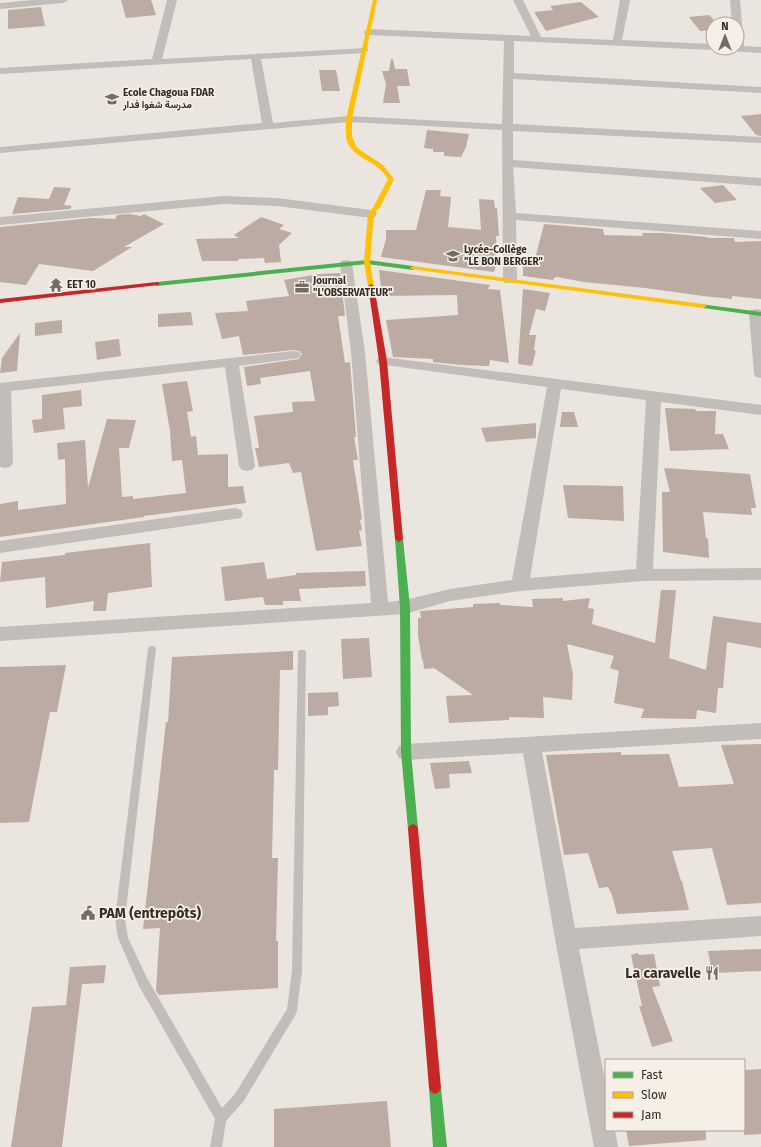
<svg xmlns="http://www.w3.org/2000/svg" width="761" height="1147" font-family="'Fira Sans',Vazirmatn,sans-serif">
<style>
.building{fill:#bbaba2}
.lines{fill:none;stroke-linecap:round;stroke-linejoin:round}
.lane{fill:#c2bdb8;fill-rule:evenodd}
.street{fill:#c2bdb8;fill-rule:evenodd}
.fast{fill:#4caf50;fill-rule:evenodd}
.slow{fill:#ffc107;fill-rule:evenodd}
.jam{fill:#c62828;fill-rule:evenodd}
.labels{text-anchor:middle;dominant-baseline:central;stroke-width:3.5;stroke-linejoin:round;paint-order:stroke}
.far-poi-label{font-size:10px;font-weight:bold;fill:#322b27;stroke:#f6efe5;text-anchor:start}
.near-poi-label{font-size:14px;font-weight:bold;fill:#322b27;stroke:#f6efe5;text-anchor:start}
</style>
<rect width="100%" height="100%" fill="#eae5de"/>
<path class="building" d="M 121,0 L 151,0 L 156,15 L 126,18 Z
M 581,2 L 599,17 L 546,31 L 534,12 L 553,10 L 550,6 Z
M 41,7 L 45,26 L 8,29 L 8,10 Z
M 709,15 L 713,19 L 713,30 L 700,31 L 689,17 Z
M 391,59 L 393,59 L 395,69 L 407,69 L 410,86 L 397,86 L 400,103 L 383,103 L 386,84 L 382,71 L 389,71 Z
M 319,70 L 336,70 L 340,91 L 322,91 Z
M 761,114 L 761,136 L 756,135 L 741,116 Z
M 427,130 L 469,134 L 466,147 L 461,157 L 444,156 L 444,152 L 433,152 L 433,149 L 424,148 Z
M 723,185 L 737,200 L 715,203 L 700,188 Z
M 54,187 L 71,188 L 64,205 L 72,206 L 70,209 L 12,214 L 18,197 L 49,199 Z
M 426,190 L 441,190 L 440,196 L 451,197 L 448,227 L 481,230 L 479,199 L 494,200 L 495,208 L 497,208 L 499,236 L 496,236 L 497,262 L 494,272 L 381,257 L 386,239 L 386,230 L 416,230 Z
M 129,214 L 141,216 L 144,214 L 164,224 L 124,247 L 132,247 L 93,271 L 39,264 L 26,285 L 0,282 L 0,227 L 91,218 L 115,219 L 117,215 Z
M 261,217 L 284,225 L 279,229 L 292,233 L 279,245 L 281,262 L 265,263 L 264,258 L 239,259 L 238,261 L 202,261 L 196,239 L 239,238 L 234,235 Z
M 544,224 L 603,229 L 604,235 L 643,236 L 642,233 L 663,233 L 707,237 L 708,238 L 734,238 L 735,242 L 761,241 L 761,299 L 732,296 L 732,299 L 703,296 L 645,288 L 584,282 L 557,277 L 554,278 L 553,280 L 523,276 L 523,258 L 535,259 Z
M 379,270 L 490,285 L 488,289 L 500,290 L 509,363 L 490,360 L 489,366 L 461,365 L 433,362 L 433,359 L 393,357 L 386,320 L 458,315 L 457,295 L 382,296 Z
M 340,273 L 345,316 L 338,316 L 345,363 L 350,362 L 356,437 L 354,437 L 358,460 L 353,460 L 362,519 L 360,520 L 362,530 L 359,531 L 362,546 L 316,551 L 301,472 L 293,473 L 289,463 L 259,467 L 255,448 L 259,448 L 254,416 L 293,412 L 292,402 L 315,401 L 310,371 L 260,378 L 261,384 L 247,386 L 244,367 L 299,359 L 302,354 L 299,351 L 294,350 L 243,355 L 239,336 L 222,339 L 215,313 L 248,311 L 246,301 L 289,296 L 284,280 L 319,274 Z
M 523,289 L 550,293 L 545,311 L 536,309 L 529,335 L 536,335 L 534,350 L 536,351 L 532,366 L 518,364 Z
M 191,312 L 193,325 L 158,327 L 158,314 Z
M 62,320 L 62,333 L 35,336 L 35,323 Z
M 20,333 L 17,371 L 0,373 L 2,358 Z
M 119,339 L 121,356 L 97,360 L 95,342 Z
M 187,381 L 193,411 L 187,412 L 191,437 L 196,436 L 198,455 L 228,454 L 228,487 L 243,486 L 246,503 L 144,516 L 144,517 L 0,537 L 0,504 L 18,501 L 18,510 L 66,504 L 65,459 L 58,460 L 57,443 L 85,440 L 88,488 L 107,419 L 136,420 L 129,448 L 119,448 L 122,497 L 133,496 L 133,499 L 186,493 L 182,460 L 172,461 L 170,431 L 162,384 Z
M 81,390 L 82,406 L 63,408 L 65,429 L 34,433 L 32,420 L 42,419 L 42,395 Z
M 665,408 L 695,409 L 696,411 L 716,411 L 715,434 L 723,434 L 729,449 L 670,451 Z
M 562,412 L 574,412 L 578,427 L 560,427 Z
M 536,423 L 536,438 L 486,442 L 481,428 Z
M 664,468 L 750,474 L 756,508 L 751,508 L 752,515 L 703,512 L 706,538 L 708,538 L 709,558 L 663,552 L 662,492 L 670,492 Z
M 563,485 L 623,486 L 624,521 L 568,518 Z
M 150,543 L 152,587 L 108,593 L 106,611 L 93,611 L 94,601 L 46,608 L 45,577 L 0,582 L 2,562 L 65,555 L 65,553 Z
M 264,562 L 267,579 L 296,575 L 296,573 L 365,571 L 366,586 L 299,589 L 301,601 L 283,601 L 283,605 L 265,605 L 263,597 L 225,601 L 221,567 Z
M 661,590 L 676,590 L 669,658 L 706,670 L 713,616 L 761,623 L 761,648 L 727,642 L 723,688 L 718,688 L 716,713 L 697,710 L 696,719 L 641,718 L 644,709 L 614,703 L 619,671 L 610,668 L 614,656 L 567,644 L 573,674 L 572,700 L 543,697 L 544,718 L 509,717 L 509,720 L 449,723 L 446,696 L 473,695 L 434,668 L 424,669 L 423,660 L 422,660 L 418,635 L 418,618 L 421,618 L 420,611 L 473,607 L 473,604 L 500,603 L 500,605 L 533,607 L 532,599 L 563,598 L 563,601 L 590,598 L 588,608 L 594,609 L 592,624 L 655,643 Z
M 369,638 L 372,677 L 343,679 L 341,639 Z
M 293,651 L 293,670 L 280,670 L 278,770 L 274,770 L 272,858 L 278,858 L 276,941 L 278,941 L 278,988 L 159,995 L 156,991 L 160,928 L 143,929 L 166,722 L 168,722 L 172,657 Z
M 66,665 L 57,712 L 50,712 L 29,822 L 0,823 L 0,667 Z
M 338,692 L 339,706 L 328,707 L 328,715 L 308,716 L 308,693 Z
M 761,744 L 761,903 L 727,905 L 712,848 L 672,851 L 681,881 L 682,881 L 689,910 L 617,914 L 612,895 L 608,887 L 599,888 L 588,853 L 564,855 L 546,755 L 621,752 L 621,755 L 669,754 L 679,787 L 734,784 L 721,745 Z
M 469,761 L 472,773 L 449,774 L 450,788 L 435,789 L 430,763 Z
M 761,949 L 761,971 L 712,973 L 708,951 Z
M 638,953 L 639,955 L 654,954 L 660,986 L 652,987 L 673,1041 L 652,1047 L 639,1006 L 642,1006 L 631,955 Z
M 106,965 L 104,983 L 82,984 L 62,1147 L 11,1147 L 32,1007 L 66,1005 L 70,967 Z
M 761,1069 L 761,1134 L 744,1135 L 744,1070 Z
M 387,1101 L 391,1147 L 274,1147 L 274,1109 Z
M 626,1130 L 706,1130 L 706,1140 L 629,1146 Z"/>
<g class="lines">
<path class="lane" d="M 152,646 L 155,647 L 156,649 L 125,919 L 128,938 L 147,978 L 222,1108 L 235,1094 L 287,1009 L 292,971 L 298,652 L 299,650 L 305,650 L 306,652 L 302,971 L 297,1010 L 296,1014 L 243,1102 L 226,1121 L 222,1147 L 210,1147 L 215,1119 L 139,986 L 118,938 L 115,919 L 148,649 L 149,647 Z"/>
<path class="street" d="M 34,0 L 68,0 L 63,3 L 0,9 L 0,3 Z
M 167,0 L 177,0 L 162,59 L 367,48 L 369,50 L 364,53 L 261,59 L 273,123 L 349,116 L 502,124 L 504,41 L 368,35 L 363,32 L 368,29 L 531,36 L 513,0 L 523,0 L 541,37 L 613,40 L 620,0 L 630,0 L 622,40 L 713,44 L 713,48 L 717,48 L 713,50 L 514,41 L 514,73 L 761,87 L 761,93 L 513,79 L 513,124 L 761,137 L 761,143 L 513,131 L 513,160 L 761,178 L 761,186 L 513,167 L 516,213 L 761,231 L 761,239 L 516,220 L 517,280 L 515,283 L 505,283 L 503,280 L 502,130 L 349,122 L 0,153 L 0,147 L 262,123 L 251,59 L 0,74 L 0,68 L 152,59 Z
M 730,0 L 740,0 L 744,46 L 761,47 L 761,53 L 726,51 L 721,48 L 737,48 L 737,24 L 732,24 Z
M 224,196 L 277,198 L 371,210 L 375,211 L 377,214 L 375,217 L 371,218 L 277,206 L 224,204 L 0,225 L 0,217 Z
M 346,260 L 351,261 L 352,264 L 365,352 L 388,602 L 405,600 L 450,589 L 512,580 L 547,387 L 378,364 L 376,361 L 378,358 L 383,357 L 761,405 L 761,415 L 661,402 L 653,569 L 761,568 L 761,580 L 644,581 L 520,591 L 450,601 L 405,614 L 0,641 L 0,627 L 371,603 L 351,352 L 340,264 L 341,261 ZM 561,389 L 646,400 L 636,569 L 530,578 Z
M 756,309 L 761,310 L 761,378 L 756,377 L 754,374 L 749,313 L 751,310 Z
M 294,351 L 299,352 L 301,355 L 299,358 L 239,366 L 255,466 L 252,470 L 247,471 L 242,470 L 239,466 L 225,367 L 11,391 L 13,463 L 10,467 L 5,468 L 0,467 L 0,383 Z
M 235,508 L 241,510 L 243,514 L 241,518 L 0,553 L 0,541 Z
M 761,723 L 761,739 L 542,752 L 575,928 L 761,916 L 761,936 L 579,949 L 606,1085 L 606,1130 L 615,1130 L 618,1147 L 594,1147 L 555,939 L 523,753 L 406,760 L 399,758 L 396,752 L 399,746 L 406,744 Z"/>
<path class="fast" d="M 367,260 L 413,266 L 416,268 L 413,270 L 367,264 L 157,286 L 154,284 L 157,282 Z
M 700,304 L 761,312 L 761,316 L 703,308 L 699,306 Z
M 399,536 L 403,539 L 410,607 L 411,752 L 418,829 L 417,832 L 413,834 L 409,832 L 408,829 L 401,752 L 400,607 L 395,539 Z
M 435,1082 L 439,1084 L 441,1088 L 447,1147 L 433,1147 L 429,1088 L 431,1084 Z"/>
<path class="slow" d="M 373,0 L 377,0 L 352,119 L 352,136 L 356,146 L 360,150 L 383,165 L 394,179 L 380,207 L 374,214 L 370,262 L 374,286 L 371,288 L 368,286 L 364,262 L 368,214 L 374,206 L 388,179 C 377,160 353,159 347,141 C 345,134 346,126 346,119 Z
M 413,266 L 703,304 L 707,306 L 703,308 L 411,269 L 410,268 Z"/>
<path class="jam" d="M 157,282 L 159,283 L 159,285 L 0,303 L 0,299 Z
M 371,284 L 374,286 L 387,361 L 403,539 L 399,542 L 395,539 L 379,361 L 368,286 Z
M 413,824 L 417,826 L 418,829 L 441,1088 L 439,1092 L 435,1094 L 431,1092 L 429,1088 L 408,829 L 409,826 Z"/>
</g>
<defs>
<symbol id="school-bare" viewBox="-9 -9 18 18"><path d="M0-5L7-2L0 1L-7-2ZM-4 1L0 2.5L4 1V4Q0 6-4 4Z" fill="#726c67" stroke="#f6efe5" stroke-width="2.5" paint-order="stroke"/></symbol>
<symbol id="temple-bare" viewBox="-9 -9 18 18"><path d="M0-6L5-2H3V0L6.5 2.5H4V6H1.5V3h-3V6H-4V2.5H-6.5L-3 0V-2H-5Z" fill="#726c67" stroke="#f6efe5" stroke-width="2.5" paint-order="stroke"/></symbol>
<symbol id="office-bare" viewBox="-9 -9 18 18"><path d="M-6-3h4V-5.5h4V-3h4V5H-6ZM-1-4.5V-3h2v-1.5ZM-6 0V1H6V0Z" fill="#726c67" stroke="#f6efe5" stroke-width="2.5" paint-order="stroke"/></symbol>
<symbol id="civic-bare" viewBox="-9 -9 18 18"><path d="M-.6-6.5H3V-4.5H.6V-3L4-1V1h2V6H-6V1h2V-1L-.6-3ZM-1.2 2.5V6h2.4V2.5Z" fill="#726c67" stroke="#f6efe5" stroke-width="2.5" paint-order="stroke"/></symbol>
<symbol id="restaurant-bare" viewBox="-9 -9 18 18"><path d="M-5-6h1v4h1v-4h1v4h1v-4h1v5L-1.5 .5V6h-2V.5L-5-1ZM5-6V6H3V1.5H1.5Q1.5-4 5-6Z" fill="#726c67" stroke="#f6efe5" stroke-width="2.5" paint-order="stroke"/></symbol>
</defs>
<g fill-rule="evenodd">
<use href="#school-bare" x="102" y="89" width="20" height="20"/>
<use href="#school-bare" x="443" y="246" width="20" height="20"/>
<use href="#temple-bare" x="46" y="275" width="20" height="20"/>
<use href="#office-bare" x="292" y="277" width="20" height="20"/>
<use href="#civic-bare" x="78" y="903" width="20" height="20"/>
<use href="#restaurant-bare" x="702" y="963" width="20" height="20"/>
</g>
<g class="labels">
<g class="far-poi-label">
<text x="123" y="93">Ecole Chagoua FDAR<tspan x="123" dy="12">مدرسة شغوا فدار</tspan></text>
<text x="464" y="250">Lycée-Collège<tspan x="464" dy="12">"LE BON BERGER"</tspan></text>
<text x="313" y="281">Journal<tspan x="313" dy="12">"L'OBSERVATEUR"</tspan></text>
<text x="67" y="285">EET 10</text>
</g>
<g class="near-poi-label">
<text x="99" y="913">PAM (entrepôts)</text>
<text x="701" y="973" text-anchor="end">La caravelle</text>
</g>
</g>
<rect x="605" y="1059" width="140" height="72" fill="#f6efe5" stroke="#a8a199"/>
<rect x="613" y="1072" width="20" height="6" fill="#4caf50" stroke="#a8a199"/>
<text x="641" y="1079" font-size="12" fill="#322b27">Fast</text>
<rect x="613" y="1092" width="20" height="6" fill="#ffc107" stroke="#a8a199"/>
<text x="641" y="1099" font-size="12" fill="#322b27">Slow</text>
<rect x="613" y="1112" width="20" height="6" fill="#c62828" stroke="#a8a199"/>
<text x="641" y="1119" font-size="12" fill="#322b27">Jam</text>
<g transform="translate(725 36)"><circle r="19" fill="#f6efe5" stroke="#a8a199"/>
<path d="M0-3L7 15L0 10L-7 15Z" fill="#726c67"/>
<text y="-6" font-size="11" font-weight="bold" text-anchor="middle" fill="#322b27">N</text>
</g>
</svg>
